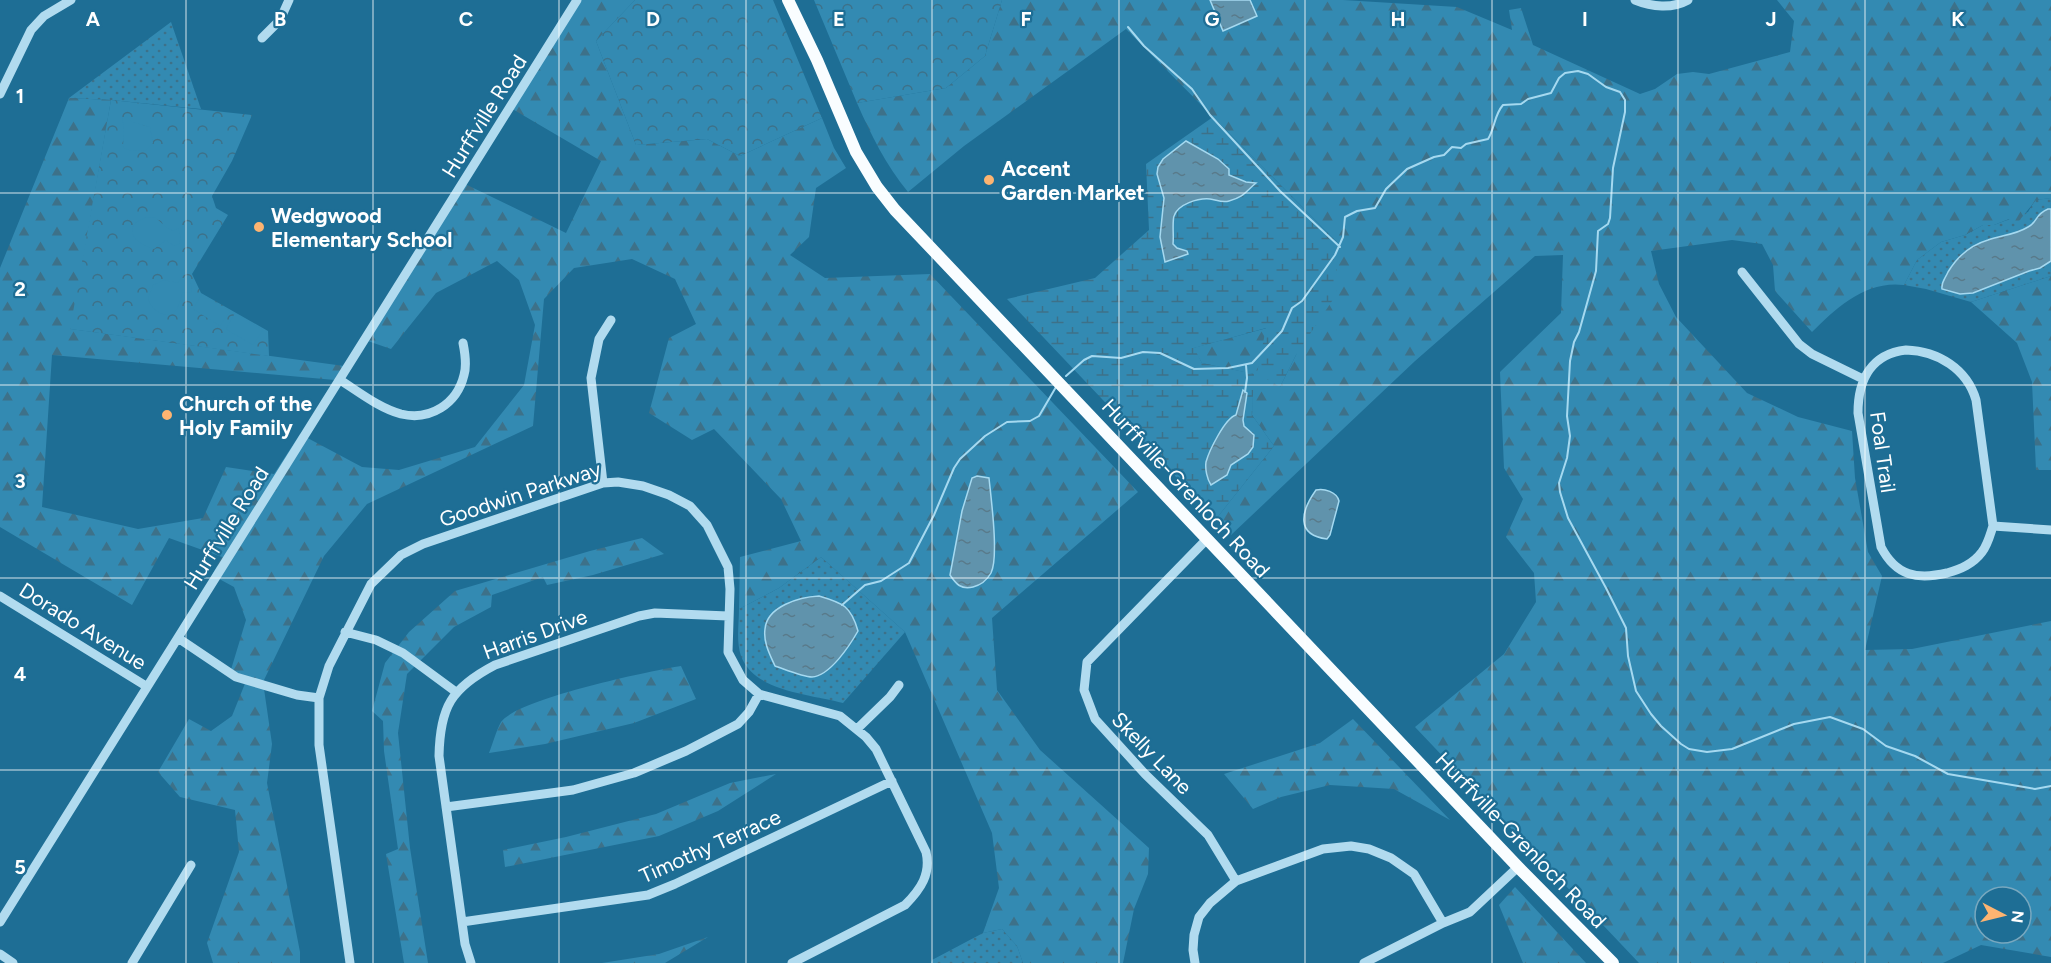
<svg xmlns="http://www.w3.org/2000/svg" width="2051" height="963" font-family="Figtree,sans-serif">
<style>
.grass{fill:url(#grass-dots)}
.forest{fill:url(#forest-firs);fill-rule:evenodd}
.wetland{fill:url(#wetland-marsh)}
.park{fill:url(#park-crowns)}
.pitch{fill:#338ab2}
.water{fill:url(#water-ripples);stroke:#a5d9f0;stroke-width:1.5}
.lines{fill:none;stroke-linecap:round;stroke-linejoin:round}
.stream{stroke:#a5d9f0;stroke-width:2}
.minor{stroke:#b1dbef;stroke-width:9}
.major{stroke:#f9fdff;stroke-width:12}
.grid{fill:none;stroke:#fff;stroke-width:1.5;stroke-opacity:0.55}
.poi-dot{fill:#fdb471;stroke:#1e6e95;stroke-width:2}
.labels{text-anchor:middle;dominant-baseline:central;stroke-width:4.5;stroke-linejoin:round;paint-order:stroke}
.street-label{font-size:21px;fill:#fff;stroke:#1e6e95}
.poi-label{font-size:21px;font-weight:bold;fill:#fff;stroke:#1e6e95;text-anchor:start}
.grid-label{font-size:20px;text-anchor:middle;font-weight:bold;fill:#fff;stroke:#1e6e95;stroke-width:4.5;stroke-linejoin:round;paint-order:stroke}
</style>
<defs>
<pattern id="grass-dots" width="8" height="8" patternUnits="userSpaceOnUse" patternTransform="scale(1.5)"><rect width="8" height="8" fill="#338ab2"/><path d="M2 2h.1M6 6h.1" fill="none" stroke="#3d7189" stroke-width="1.8" stroke-linecap="round"/></pattern>
<pattern id="forest-firs" width="22" height="20" patternUnits="userSpaceOnUse" patternTransform="scale(1.5)"><rect width="22" height="20" fill="#338ab2"/><path d="M5 1l3.5 6h-7zM16 11l3.5 6h-7z" fill="#3d7189"/></pattern>
<pattern id="wetland-marsh" width="20" height="14" patternUnits="userSpaceOnUse" patternTransform="scale(1.5)"><rect width="20" height="14" fill="#338ab2"/><path d="M1 5h8M5 5V1M11 12h8M15 12V8" fill="none" stroke="#3d7189"/></pattern>
<pattern id="park-crowns" width="20" height="18" patternUnits="userSpaceOnUse" patternTransform="scale(1.5)"><rect width="20" height="18" fill="#338ab2"/><path d="M2 6a3 3 0 1 1 6 0M12 15a3 3 0 1 1 6 0" fill="none" stroke="#3d7189"/></pattern>
<pattern id="water-ripples" width="26" height="14" patternUnits="userSpaceOnUse" patternTransform="scale(1.5)"><rect width="26" height="14" fill="#6093ac"/><path d="M2 4q2-2 4 0t4 0M15 11q2-2 4 0t4 0" fill="none" stroke="#597a8a"/></pattern>
</defs>
<rect width="100%" height="100%" fill="#1e6e95"/>
<path class="grass" d="M 171,22 L 201,109 L 111,100 L 69,98 Z
M 2051,198 L 2051,276 L 1971,302 L 1926,289 L 1904,285 L 1917,260 L 1941,242 L 1965,235 L 1983,225 L 1994,225 L 2028,212 L 2035,200 Z
M 821,557 L 905,632 L 843,703 C 811,694 754,692 741,656 C 736,641 739,624 739,609 L 779,588 Z
M 1002,929 L 1017,946 L 1023,963 L 931,963 L 932,960 L 983,933 Z"/>
<path class="forest" d="M 575,0 L 635,0 L 596,41 L 636,145 L 707,139 L 740,156 L 822,118 L 834,148 L 846,168 L 816,188 L 809,237 L 790,255 L 825,278 L 930,274 L 1138,492 L 992,618 L 997,690 L 1040,750 L 1149,848 L 1148,874 L 1134,909 L 1123,963 L 1023,963 L 1017,946 L 1002,929 L 983,933 L 999,888 L 992,833 L 905,632 L 821,557 L 779,588 L 739,609 L 740,557 L 801,541 L 781,499 L 714,429 L 692,440 L 649,413 L 669,338 L 696,324 L 675,279 L 632,259 L 574,268 L 544,299 L 533,426 L 367,504 L 324,556 L 263,682 L 272,744 L 267,783 L 300,952 L 300,963 L 213,963 L 207,943 L 239,852 L 235,810 L 180,797 L 158,772 L 189,719 L 211,731 L 232,716 L 246,681 L 230,673 L 246,620 L 234,587 L 212,575 L 222,557 L 169,538 L 132,605 L 0,527 L 0,268 L 69,98 L 111,100 L 71,329 L 344,366 L 335,380 L 52,355 L 42,507 L 138,529 L 203,518 L 226,467 L 274,474 L 300,434 L 362,467 L 399,470 L 475,447 L 524,385 L 535,325 L 519,280 L 497,261 L 436,293 L 391,349 L 362,339 L 463,183 L 566,233 L 601,161 L 509,107 Z
M 1002,0 L 1343,0 L 1457,7 L 1512,30 L 1509,10 L 1521,8 L 1533,45 L 1640,94 L 1655,89 L 1677,74 L 1693,72 L 1709,74 L 1790,52 L 1794,21 L 1777,0 L 2051,0 L 2051,198 L 2036,200 L 2018,222 L 2009,219 L 1994,225 L 1983,225 L 1965,235 L 1941,242 L 1917,260 L 1904,285 C 1866,280 1836,308 1812,332 L 1775,291 L 1773,265 L 1762,244 L 1732,240 L 1651,251 L 1659,284 L 1676,317 L 1747,393 L 1798,417 L 1852,431 L 1855,478 L 1868,552 L 1882,576 L 1865,650 L 1912,649 L 2051,621 L 2051,957 L 1981,945 L 1943,963 L 1639,963 L 1415,727 L 1504,654 L 1536,602 L 1534,573 L 1506,537 L 1523,499 L 1504,468 L 1500,372 L 1561,313 L 1563,255 L 1535,256 L 1415,361 L 1231,535 L 1216,519 L 1274,446 L 1252,415 L 1253,374 L 1202,363 L 1193,348 L 1267,328 L 1280,387 L 1296,355 L 1338,243 L 1126,29 L 964,146 L 908,192 C 886,165 871,135 857,103 L 946,88 L 985,56 ZM 1985,897 L 2021,897 L 2021,933 L 1985,933 Z
M 2051,276 L 2051,470 L 2036,470 L 2032,382 L 2017,343 L 1971,302 Z
M 642,538 L 664,554 L 593,575 L 547,585 L 543,577 L 492,595 L 491,607 L 454,627 L 407,674 L 398,733 L 410,848 L 428,963 L 404,963 L 386,854 L 398,849 L 384,751 L 383,721 L 372,711 L 385,663 L 409,632 L 455,591 L 590,551 Z
M 681,666 L 696,699 L 634,723 L 545,744 L 489,753 C 493,743 496,731 501,722 C 517,699 649,671 681,666 Z
M 1353,719 L 1450,820 L 1394,789 L 1330,785 L 1281,797 L 1253,809 L 1224,774 L 1320,743 Z
M 776,774 L 718,811 L 659,836 L 505,867 L 503,850 L 566,837 L 656,814 L 730,783 Z
M 1515,887 L 1586,963 L 1523,963 L 1499,905 Z
M 708,937 L 665,963 L 602,963 L 659,954 Z"/>
<path class="wetland" d="M 1213,117 L 1338,243 L 1336,295 L 1296,355 L 1280,387 L 1257,373 L 1266,328 L 1194,348 L 1202,363 L 1254,374 L 1252,415 L 1274,446 L 1216,519 L 1007,299 L 1095,278 L 1149,230 L 1146,164 Z"/>
<path class="park" d="M 635,0 L 773,0 L 822,118 L 740,156 L 707,139 L 636,145 L 596,41 Z
M 814,0 L 1002,0 L 985,56 L 946,88 L 857,103 Z
M 111,100 L 252,115 L 232,161 L 212,196 L 216,208 L 228,215 L 192,274 L 201,293 L 268,331 L 269,356 L 70,329 Z"/>
<path class="pitch" d="M 122,117 L 127,117 L 132,122 L 150,127 L 153,143 L 146,150 L 130,151 L 123,147 L 124,128 Z
M 147,217 L 156,218 L 166,227 L 173,231 L 178,228 L 181,237 L 179,244 L 174,246 L 166,240 L 154,249 C 134,244 120,226 147,217 Z
M 181,278 L 186,278 C 192,282 193,287 191,293 L 183,292 C 180,298 180,306 175,311 C 166,321 151,309 148,299 L 153,285 L 164,280 L 178,283 Z
M 202,294 L 230,311 L 220,326 L 193,309 Z
M 235,313 L 263,330 L 253,345 L 226,329 Z"/>
<path class="water" d="M 1210,0 L 1250,0 L 1257,16 L 1223,31 Z
M 1186,141 L 1218,159 L 1229,169 L 1229,175 L 1246,182 L 1256,183 C 1245,192 1244,197 1229,201 C 1222,203 1217,200 1210,199 C 1198,198 1178,204 1174,216 C 1172,223 1174,236 1173,244 L 1177,248 L 1187,251 L 1188,254 L 1165,262 L 1160,237 L 1164,198 L 1157,174 L 1158,167 L 1163,159 Z
M 2048,209 L 2051,209 L 2051,261 L 2040,268 L 2029,271 L 1973,293 L 1960,294 L 1942,289 C 1941,282 1945,279 1948,272 C 1957,257 1971,245 1988,240 C 2002,235 2015,235 2028,227 C 2038,222 2034,215 2048,209 Z
M 1243,390 L 1247,393 L 1243,420 L 1244,426 L 1254,435 L 1253,447 L 1248,454 L 1231,465 L 1227,475 L 1211,485 C 1207,479 1205,469 1206,462 C 1209,451 1225,418 1236,415 Z
M 977,476 L 989,478 C 991,498 999,557 991,573 C 987,580 981,585 973,587 C 961,590 956,584 950,575 L 962,511 L 972,478 Z
M 1316,490 C 1324,488 1337,492 1339,501 L 1330,535 L 1327,539 C 1295,535 1301,511 1316,490 Z
M 819,596 C 843,603 851,606 858,631 C 850,645 830,676 812,677 C 803,677 784,669 775,666 C 770,655 763,642 765,629 C 767,606 800,597 819,596 Z"/>
<g class="lines">
<path class="stream" d="M 1128,27 L 1144,46 L 1192,89 L 1210,115 L 1280,191 L 1340,247
M 1066,376 L 1084,360 L 1092,356 L 1121,358 L 1143,352 L 1160,353 L 1194,369 L 1228,368 L 1252,363 L 1282,331 L 1292,308 L 1302,301 L 1335,255 L 1343,237 L 1345,217 L 1357,211 L 1375,208 L 1386,189 L 1407,169 L 1434,157 L 1444,155 L 1452,147 L 1461,148 L 1466,144 L 1488,139 C 1495,128 1494,115 1503,105 L 1521,104 L 1528,99 L 1551,93 L 1559,78 L 1565,73 L 1578,71 L 1588,74 L 1606,87 L 1620,92 L 1625,100 L 1625,112 L 1613,168 L 1610,218 L 1608,224 L 1598,231 L 1596,271 L 1579,332 L 1574,342 L 1570,361 L 1567,416 L 1570,436 L 1567,458 L 1559,483 L 1560,492 L 1568,518 L 1606,588 L 1626,628 L 1628,656 L 1636,691 L 1651,714 L 1661,726 L 1681,744 L 1689,749 L 1707,752 L 1732,749 L 1794,724 L 1830,717 L 1863,729 L 1886,746 L 1915,756 L 1948,774 L 2024,787 L 2035,789 L 2051,786
M 1245,392 L 1247,378 L 1246,365
M 842,605 L 865,585 L 881,581 L 909,563 L 934,515 L 954,468 L 960,459 L 985,436 L 1007,422 L 1030,421 L 1039,416 L 1056,387"/>
<path class="minor" d="M 1635,0 C 1652,7 1672,9 1688,0
M 262,38 L 280,20 L 289,0
M 0,94 L 31,30 L 44,16 L 71,0
M 1742,272 L 1799,344 L 1812,354 L 1863,379
M 1906,350 C 1938,351 1967,369 1976,400 L 1993,526 C 1990,535 1988,544 1982,552 C 1973,564 1961,569 1947,573 C 1917,580 1896,576 1881,547 L 1858,413 C 1858,380 1871,354 1906,350 Z
M 340,380 C 359,392 379,408 401,414 C 430,421 457,404 464,375 C 467,365 465,353 463,343
M 603,483 L 591,378 L 599,339 L 611,320
M 1993,526 L 2051,530
M 1207,539 L 1087,662 L 1084,690 L 1095,719 L 1145,774 L 1208,835 L 1236,881
M 0,596 L 146,686
M 345,632 L 376,640 L 403,653 L 456,692
M 178,638 L 236,677 L 297,695 L 319,698
M 857,729 L 890,697 L 899,685
M 446,807 L 573,790 L 634,773 L 686,751 L 738,724 L 749,712 L 759,694
M 0,922 L 577,0
M 462,922 L 648,895 L 675,884 L 892,781
M 0,954 L 13,963
M 132,963 L 191,865
M 350,963 L 319,745 L 319,698 L 329,666 L 371,584 L 401,555 L 423,544 L 603,483 L 618,482 L 643,486 L 669,495 L 690,506 L 707,525 L 728,567 L 730,589 L 728,652 L 743,680 L 759,694 L 840,716 L 866,737 L 876,749 L 926,852 C 931,874 921,889 905,905 L 792,963
M 471,963 L 465,944 L 439,756 C 440,707 451,688 495,665 L 639,616 L 655,613 L 728,616
M 1195,963 L 1193,950 L 1194,935 L 1199,917 L 1210,903 L 1236,881 L 1323,849 L 1351,846 L 1369,849 L 1391,858 L 1414,874 L 1443,923
M 1364,963 L 1443,923 L 1470,912 L 1518,867"/>
<path class="major" d="M 788,0 L 817,60 L 856,152 L 877,187 L 895,210 L 1518,867 L 1613,963"/>
</g>
<path class="grid" d="M 186,0 L 186,963M 373,0 L 373,963M 559,0 L 559,963M 746,0 L 746,963M 932,0 L 932,963M 1119,0 L 1119,963M 1305,0 L 1305,963M 1492,0 L 1492,963M 1678,0 L 1678,963M 1865,0 L 1865,963M 0,193 L 2051,193M 0,385 L 2051,385M 0,578 L 2051,578M 0,770 L 2051,770"/>
<g class="poi-dot">
<circle cx="989" cy="180" r="6"/>
<circle cx="259" cy="227" r="6"/>
<circle cx="167" cy="415" r="6"/>
</g>
<g class="labels">
<g class="street-label">
<text transform="translate(484 116) rotate(-58)">Hurffville Road</text>
<text transform="translate(1883 452) rotate(82)">Foal Trail</text>
<text transform="translate(1186 488) rotate(47)">Hurffville-Grenloch Road</text>
<text transform="translate(520 494) rotate(-18)">Goodwin Parkway</text>
<text transform="translate(226 528) rotate(-58)">Hurffville Road</text>
<text transform="translate(83 626) rotate(32)">Dorado Avenue</text>
<text transform="translate(535 634) rotate(-20)">Harris Drive</text>
<text transform="translate(1152 753) rotate(46)">Skelly Lane</text>
<text transform="translate(1521 840) rotate(46)">Hurffville-Grenloch Road</text>
<text transform="translate(710 846) rotate(-24)">Timothy Terrace</text>
</g>
<g class="poi-label">
<text x="1001" y="168">Accent<tspan x="1001" dy="24">Garden Market</tspan></text>
<text x="271" y="215">Wedgwood<tspan x="271" dy="24">Elementary School</tspan></text>
<text x="179" y="403">Church of the<tspan x="179" dy="24">Holy Family</tspan></text>
</g>
</g>
<g class="grid-label">
<text x="93" y="26">A</text>
<text x="280" y="26">B</text>
<text x="466" y="26">C</text>
<text x="653" y="26">D</text>
<text x="839" y="26">E</text>
<text x="1026" y="26">F</text>
<text x="1212" y="26">G</text>
<text x="1398" y="26">H</text>
<text x="1585" y="26">I</text>
<text x="1771" y="26">J</text>
<text x="1958" y="26">K</text>
<text x="20" y="103">1</text>
<text x="20" y="296">2</text>
<text x="20" y="488">3</text>
<text x="20" y="681">4</text>
<text x="20" y="874">5</text>
</g>
<g transform="translate(2003 915) rotate(97)"><circle r="28" fill="#1e6e95" stroke="#78a8bf" stroke-width="1.5"/>
<path d="M0-4.5L10 22L0 15L-10 22Z" fill="#fdb471"/>
<text y="-9" font-size="16" font-weight="bold" text-anchor="middle" fill="#ffffff">N</text>
</g>
</svg>
